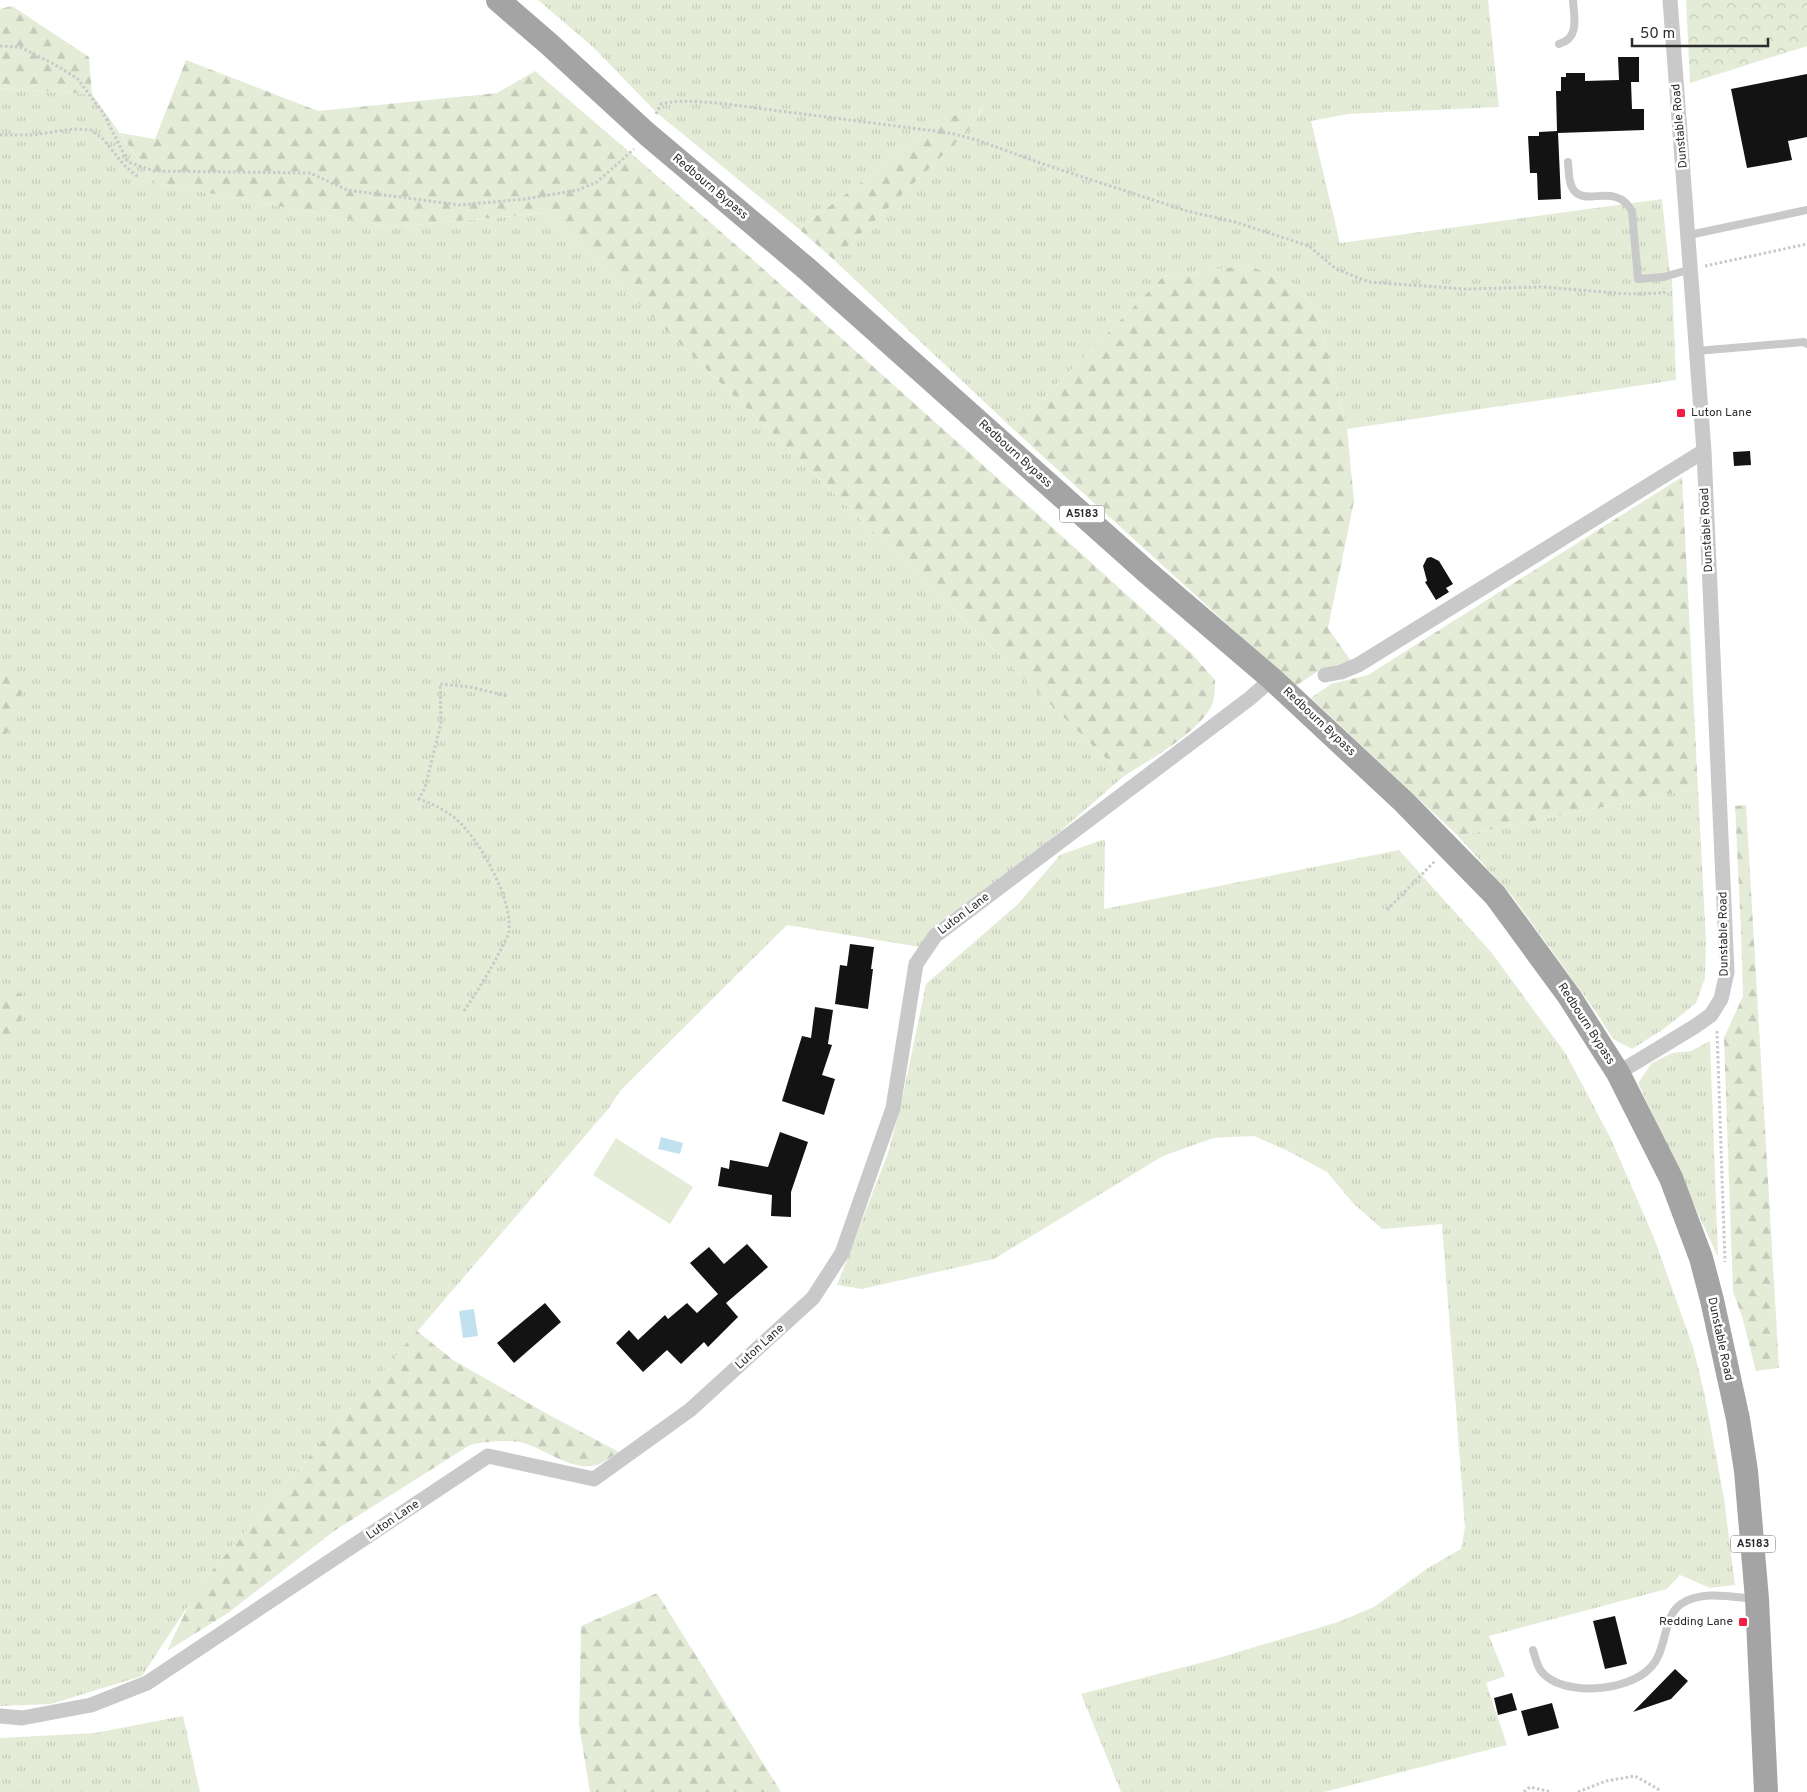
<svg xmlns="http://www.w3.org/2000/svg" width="1807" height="1792" font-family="Overpass,sans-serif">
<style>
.grass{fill:url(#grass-tufts)}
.forest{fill:url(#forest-firs)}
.park{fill:url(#park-crowns)}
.pitch{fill:#e4ecd8}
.water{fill:#c2e1ee}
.building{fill:#131313}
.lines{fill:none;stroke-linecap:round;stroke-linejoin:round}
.path{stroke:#c9c9c9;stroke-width:3;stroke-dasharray:2.5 2.5;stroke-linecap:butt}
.service{stroke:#c9c9c9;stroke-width:8}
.minor{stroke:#c9c9c9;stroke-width:15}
.primary{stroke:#a4a4a4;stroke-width:24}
.poi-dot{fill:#f51d40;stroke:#fff;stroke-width:2}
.labels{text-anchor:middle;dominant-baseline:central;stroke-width:5;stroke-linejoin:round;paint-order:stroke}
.shield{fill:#fff;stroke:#6b6b6b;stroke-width:1}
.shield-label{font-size:11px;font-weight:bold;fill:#2c2c2c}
.street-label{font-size:12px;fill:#2c2c2c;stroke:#fff}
.poi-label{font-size:12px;fill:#2c2c2c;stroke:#fff;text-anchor:start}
</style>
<defs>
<pattern id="grass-tufts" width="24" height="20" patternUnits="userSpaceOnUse" patternTransform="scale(1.25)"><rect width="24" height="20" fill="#e4ecd8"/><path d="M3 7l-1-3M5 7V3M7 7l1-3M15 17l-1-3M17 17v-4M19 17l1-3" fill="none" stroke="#c4cbba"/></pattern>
<pattern id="forest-firs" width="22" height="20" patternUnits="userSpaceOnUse" patternTransform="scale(1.25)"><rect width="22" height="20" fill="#e4ecd8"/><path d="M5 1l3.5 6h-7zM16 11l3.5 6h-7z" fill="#c4cbba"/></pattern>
<pattern id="park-crowns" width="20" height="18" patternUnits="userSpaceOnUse" patternTransform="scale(1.25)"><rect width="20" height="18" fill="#e4ecd8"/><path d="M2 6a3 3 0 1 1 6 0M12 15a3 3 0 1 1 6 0" fill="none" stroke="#c4cbba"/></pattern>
</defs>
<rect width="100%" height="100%" fill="#fff"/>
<path class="grass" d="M 538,0 L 1488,0 L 1499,107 L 1348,114 L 1311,121 L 1340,243 L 1662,199 L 1669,265 L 1672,280 L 1676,380 L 1347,429 L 1319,319 L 1300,288 L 1248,265 L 1163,277 L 1013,429 L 834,260 L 969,130 L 983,107 L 938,121 L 883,166 L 799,229 L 657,113 L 593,47 Z
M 0,88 L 92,94 L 155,183 L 391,227 L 546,213 L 1124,776 L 926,948 L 787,925 L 620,1091 L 609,1108 L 209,1574 L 142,1676 L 51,1704 L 0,1706 Z
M 1698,788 L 1706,941 L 1705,978 L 1696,1003 L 1665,1028 L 1632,1049 L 1613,1039 L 1596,1012 L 1512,896 L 1458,836 Z
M 1105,839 L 1104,909 L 1399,850 L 1491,952 L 1566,1054 L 1611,1139 L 1654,1238 L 1693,1347 L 1704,1392 L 1724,1498 L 1735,1585 L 1710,1588 L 1680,1575 L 1667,1589 L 1489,1636 L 1505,1676 L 1486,1683 L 1507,1745 L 1324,1792 L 1121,1792 L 1081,1694 L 1215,1659 L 1338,1622 L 1374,1607 L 1428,1568 L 1461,1549 L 1465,1527 L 1442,1224 L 1382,1229 L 1353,1203 L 1327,1172 L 1290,1152 L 1254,1136 L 1213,1138 L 1163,1156 L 994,1259 L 862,1289 L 837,1285 L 888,1153 L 901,1105 L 926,984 L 1018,904 L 1060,855 Z
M 1710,1041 L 1718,1257 L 1638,1083 L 1652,1063 L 1672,1053 L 1691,1051 Z
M 183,1716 L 200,1792 L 0,1792 L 0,1738 L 95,1733 Z"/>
<path class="forest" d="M 12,6 L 89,57 L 92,94 L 0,88 L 0,9 Z
M 186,60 L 318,111 L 497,93 L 535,71 C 758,261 975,457 1191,653 L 1215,680 C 1215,689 1215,699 1211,707 C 1196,734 1150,760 1124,776 L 546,213 L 391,227 L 155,183 L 120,133 L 155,139 Z
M 983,106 L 969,130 L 834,260 L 799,229 L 883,166 L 938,121 Z
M 1248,265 L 1300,288 L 1319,319 L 1347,429 L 1354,501 L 1328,628 L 1351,661 L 1322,669 L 1295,686 L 1013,429 L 1163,277 Z
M 1682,477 L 1698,788 L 1458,836 L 1311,698 L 1331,684 L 1368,675 Z
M 0,670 L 22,691 L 10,728 L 0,745 Z
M 1746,805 L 1779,1368 L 1756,1371 L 1742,1316 L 1733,1292 L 1724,1038 L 1743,996 L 1741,931 L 1735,806 Z
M 0,983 L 22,995 L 20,1027 L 0,1050 Z
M 417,1331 L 453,1360 L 551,1416 L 619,1452 C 612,1456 604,1463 596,1465 C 573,1472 545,1449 523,1443 C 512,1439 481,1442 470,1445 L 334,1531 L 228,1613 L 167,1651 L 190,1602 L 209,1574 Z
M 657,1593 L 781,1792 L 590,1792 L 579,1725 L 581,1626 Z"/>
<path class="park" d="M 1686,0 L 1807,0 L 1807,46 L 1690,83 Z"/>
<path class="pitch" d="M 616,1138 L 693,1187 L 670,1224 L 593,1175 Z"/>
<path class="water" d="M 661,1137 L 683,1143 L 680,1154 L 658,1149 Z
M 474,1309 L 478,1336 L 463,1338 L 459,1311 Z"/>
<path class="building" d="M 1618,57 L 1639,57 L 1639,82 L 1631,82 L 1632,109 L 1644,109 L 1644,130 L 1558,133 L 1561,199 L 1538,200 L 1537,173 L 1530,173 L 1528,136 L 1539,136 L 1539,132 L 1557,131 L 1556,91 L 1561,91 L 1561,77 L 1566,77 L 1566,73 L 1585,73 L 1585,81 L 1619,80 Z
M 1807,74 L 1807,137 L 1788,141 L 1792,160 L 1747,168 L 1731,89 Z
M 1750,451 L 1751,465 L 1734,466 L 1733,452 Z
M 1431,557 L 1439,561 L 1453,584 L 1446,588 L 1449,592 L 1436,600 L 1425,582 L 1427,581 L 1423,566 L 1427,558 Z
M 850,944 L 874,947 L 871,969 L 873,969 L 868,1009 L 835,1004 L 840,965 L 847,966 Z
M 815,1007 L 833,1010 L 828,1044 L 832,1045 L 822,1075 L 835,1079 L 824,1115 L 782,1101 L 802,1036 L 811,1038 Z
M 780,1132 L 808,1142 L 791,1192 L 791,1217 L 771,1216 L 772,1195 L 718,1186 L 721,1167 L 729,1169 L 730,1160 L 768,1167 Z
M 747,1244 L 768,1267 L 726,1303 L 738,1317 L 708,1347 L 704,1342 L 681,1364 L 667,1350 L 643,1372 L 616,1343 L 629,1330 L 638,1340 L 665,1315 L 668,1319 L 687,1303 L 697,1313 L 718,1294 L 690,1263 L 709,1247 L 724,1264 Z
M 545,1303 L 561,1322 L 514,1363 L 497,1343 Z
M 1615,1616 L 1627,1664 L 1605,1669 L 1593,1621 Z
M 1675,1669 L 1688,1681 L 1671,1699 L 1633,1712 Z
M 1512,1693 L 1517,1710 L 1498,1715 L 1494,1698 Z
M 1552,1703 L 1559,1728 L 1528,1736 L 1521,1711 Z"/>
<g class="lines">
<path class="path" d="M 0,46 L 20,47 L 52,63 L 77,78 L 103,113 L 128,162 L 154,171 L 310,173 L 347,190 L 460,205 L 525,199 L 578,190 L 597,182 L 634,149
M 656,114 L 661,104 C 680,99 699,102 718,103 L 950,133 L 977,140 L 1043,164 L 1187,211 L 1235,222 L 1309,246 L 1336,269 L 1369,282 L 1465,289 L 1543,287 L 1628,294 L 1664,293 L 1664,288
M 0,135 L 32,135 L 73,129 L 91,130 L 103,139 L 124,165 L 138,177
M 1705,266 L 1807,244
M 1387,910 L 1435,861
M 464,1011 C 478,990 492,968 503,945 C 505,941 509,935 509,931 C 513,900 479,838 456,819 C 445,810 433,804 419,799 L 425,788 L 441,723 L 440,684 L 470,687 L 507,696
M 1717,1031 L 1725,1262
M 1524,1792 L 1530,1787 L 1551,1792
M 1578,1792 L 1606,1781 L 1635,1776 L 1658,1789 L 1659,1792"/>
<path class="service" d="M 1559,44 C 1580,38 1574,17 1573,0
M 1568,162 C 1569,170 1568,182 1573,189 C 1585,208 1615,181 1632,211 L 1638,279 L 1664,277 L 1691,269
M 1689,235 L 1807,210
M 1696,351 L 1804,342 L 1807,344
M 1533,1650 C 1535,1656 1537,1666 1541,1671 C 1562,1698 1629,1691 1650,1668 C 1668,1650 1662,1617 1681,1604 C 1702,1590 1731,1597 1755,1599"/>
<path class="minor" d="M 1325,675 L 1341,672 L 1358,665 L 1704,451
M 1618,1073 L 1694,1027 L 1711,1015 L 1721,999 L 1727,972 L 1704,451 L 1670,0
M 0,1716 L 22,1718 L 91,1705 L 147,1683 L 488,1456 L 594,1479 L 690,1410 L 813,1298 L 842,1253 L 893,1108 L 916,964 L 935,936 L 1249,699 L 1272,679"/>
<path class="primary" d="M 498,0 L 549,44 L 647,134 L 807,269 L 1148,573 L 1272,679 L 1404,802 L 1495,895 L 1569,996 L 1618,1073 L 1671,1178 L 1701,1258 L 1712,1300 L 1738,1419 L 1746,1471 L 1757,1599 L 1766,1792"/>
</g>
<g class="poi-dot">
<rect x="1676" y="408" width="10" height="10" rx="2.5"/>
<rect x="1738" y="1617" width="10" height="10" rx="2.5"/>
</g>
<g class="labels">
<g class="shield">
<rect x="1059.5" y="505.5" width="45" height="17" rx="4"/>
<rect x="1730.5" y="1535.5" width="45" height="17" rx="4"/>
</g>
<g class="shield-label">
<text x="1082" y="514">A5183</text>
<text x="1753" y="1544">A5183</text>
</g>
<g class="street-label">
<text transform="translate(1680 126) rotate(-95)">Dunstable Road</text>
<text transform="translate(710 187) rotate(40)">Redbourn Bypass</text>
<text transform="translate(1015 454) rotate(42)">Redbourn Bypass</text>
<text transform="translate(1707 530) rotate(-93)">Dunstable Road</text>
<text transform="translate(1319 722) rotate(43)">Redbourn Bypass</text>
<text transform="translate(964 914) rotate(-37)">Luton Lane</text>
<text transform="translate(1724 934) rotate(-91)">Dunstable Road</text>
<text transform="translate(1586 1024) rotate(57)">Redbourn Bypass</text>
<text transform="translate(1720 1339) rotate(78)">Dunstable Road</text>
<text transform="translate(760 1347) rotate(-42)">Luton Lane</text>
<text transform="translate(393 1520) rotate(-34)">Luton Lane</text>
</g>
<g class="poi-label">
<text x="1691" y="413">Luton Lane</text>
<text x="1733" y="1622" text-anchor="end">Redding Lane</text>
</g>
</g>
<path d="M1632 38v8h136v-8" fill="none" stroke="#2c2c2c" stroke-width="2.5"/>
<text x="1640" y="38" font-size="15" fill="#2c2c2c" stroke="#ffffff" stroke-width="4" paint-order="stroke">50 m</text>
</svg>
